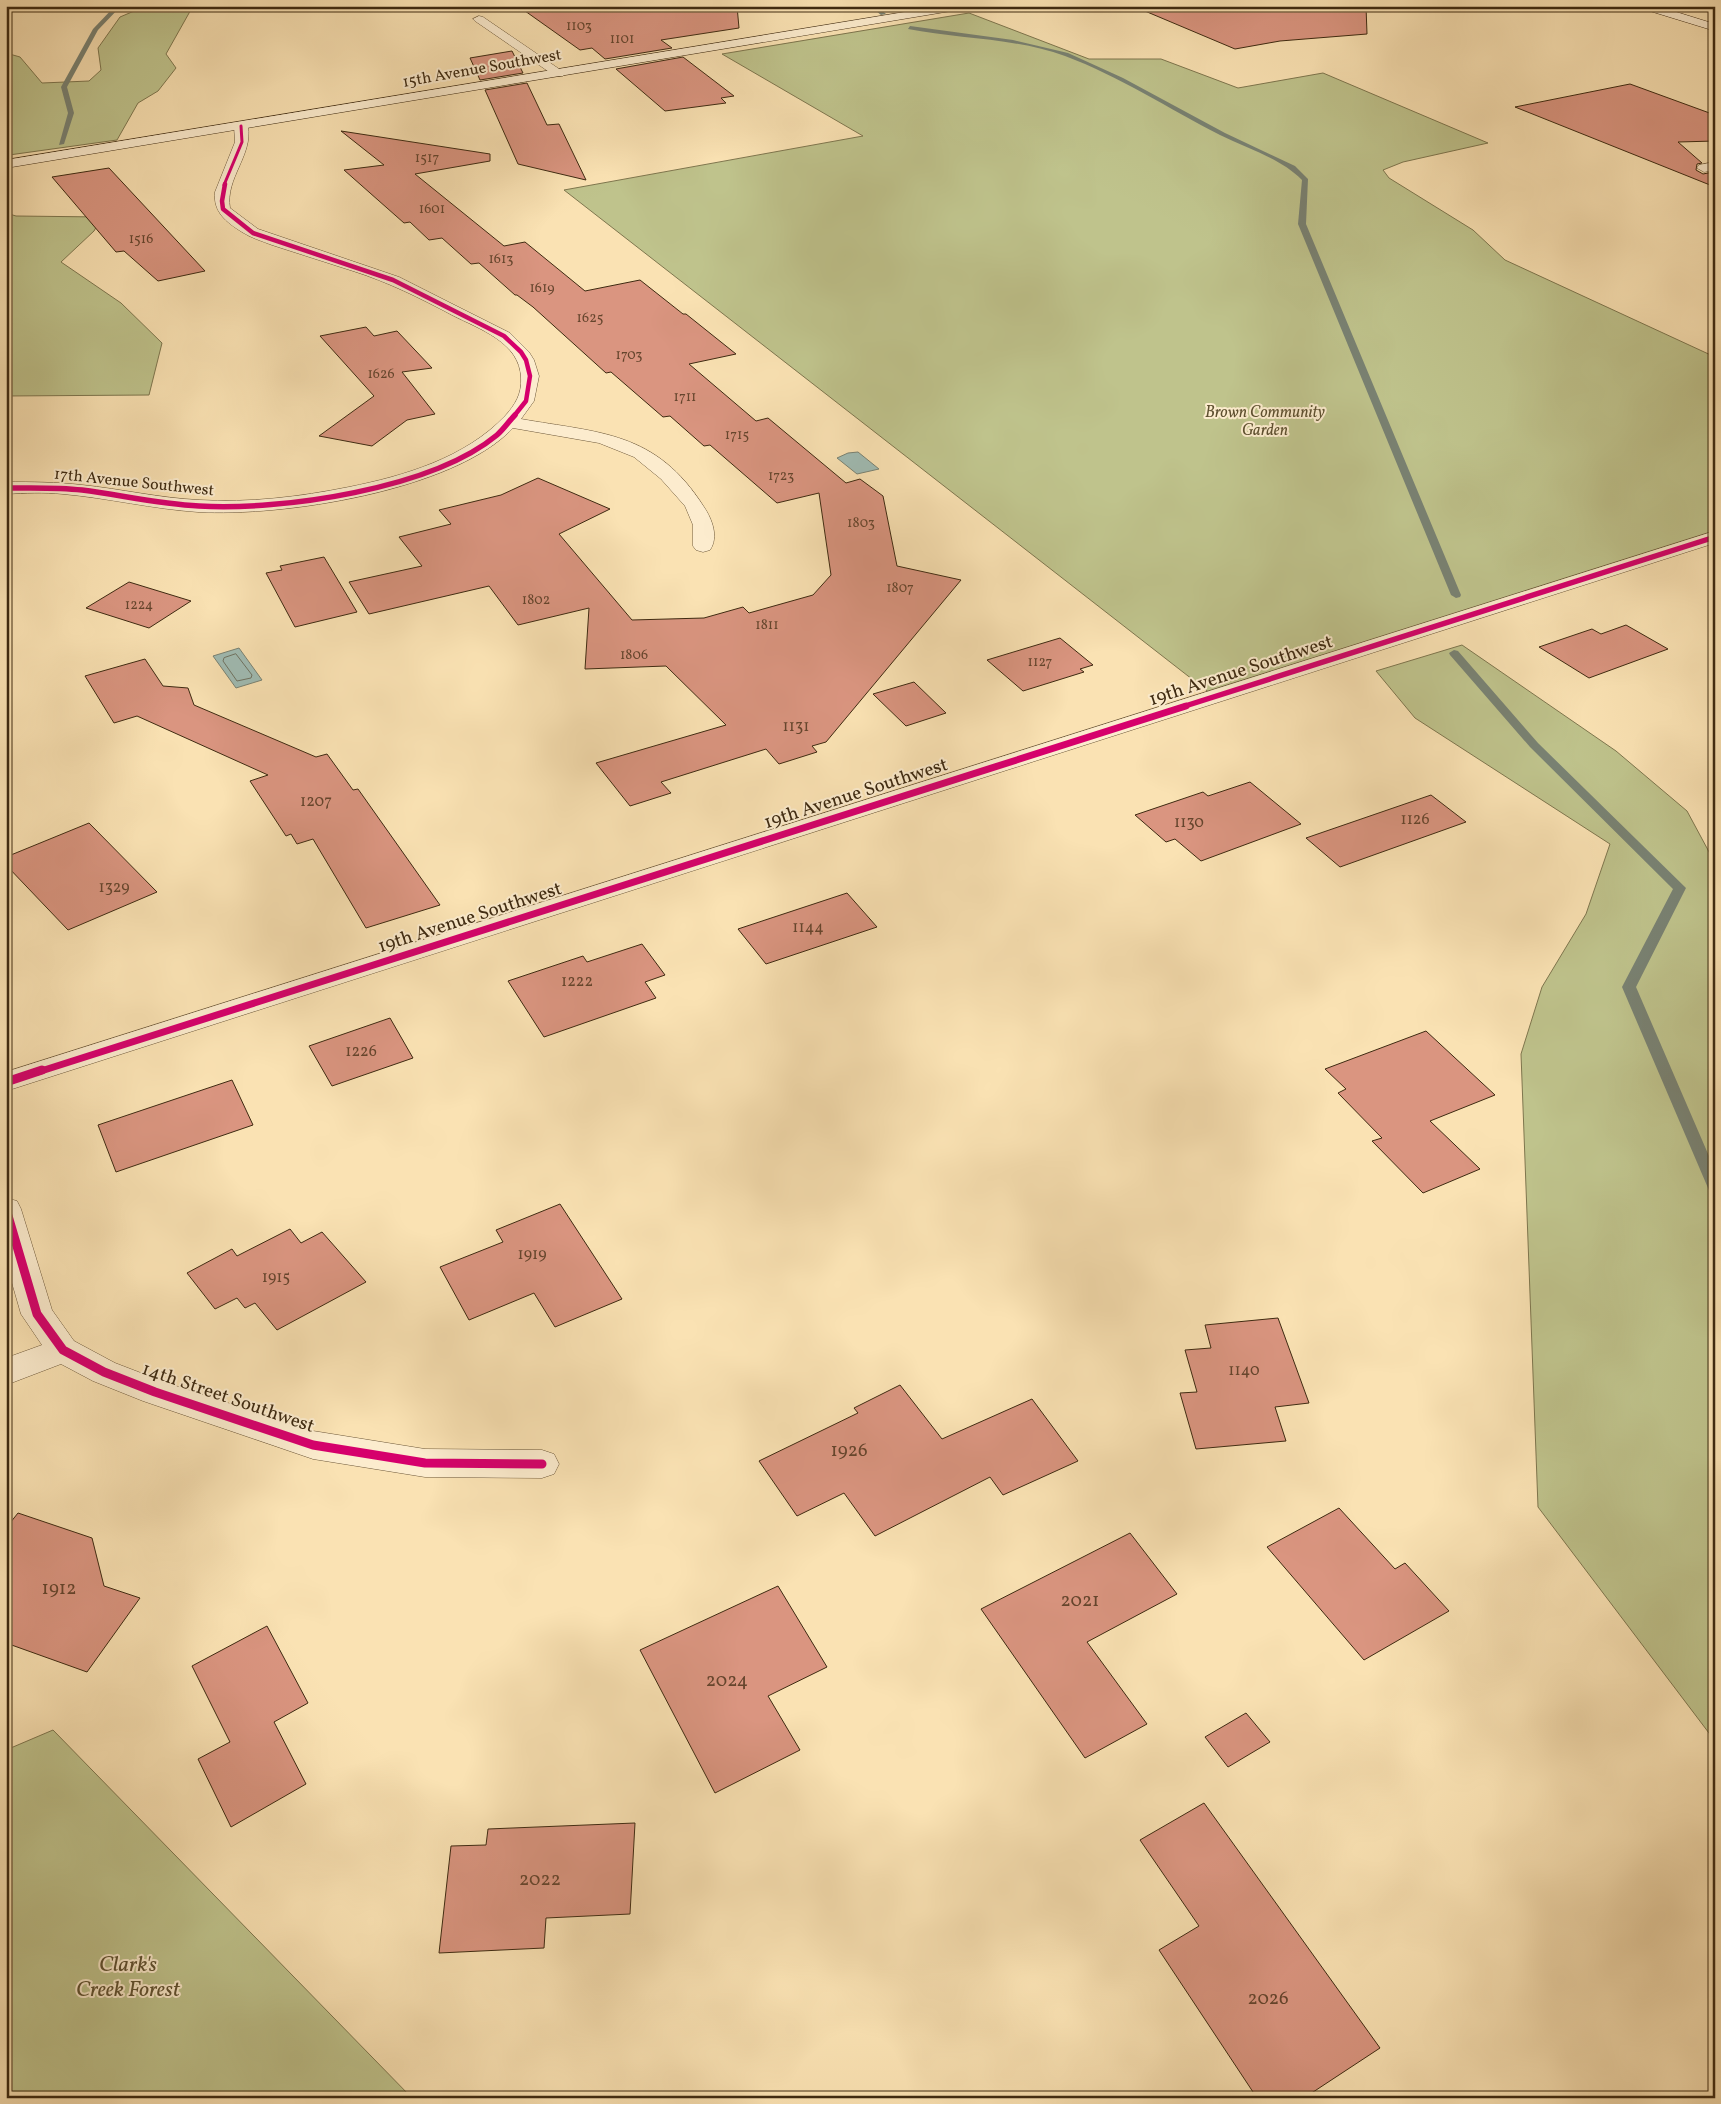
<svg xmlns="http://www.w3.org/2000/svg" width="1721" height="2104" font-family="Vollkorn,serif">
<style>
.green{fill:#bfc38c;stroke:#7e764e}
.water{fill:#a0bcb4;stroke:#798273}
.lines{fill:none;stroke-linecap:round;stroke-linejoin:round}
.shore{stroke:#6f7362;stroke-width:1}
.stream{fill:#798273;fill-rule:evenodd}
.building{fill:#da9580;stroke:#3e2a11}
.street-casing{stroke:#6d583a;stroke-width:1}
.secondary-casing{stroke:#3e2a11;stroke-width:1}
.street{fill:#fcecce;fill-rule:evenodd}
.secondary{fill:#fcecce;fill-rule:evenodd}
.cycleway-far4-casing{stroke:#fcecce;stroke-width:4.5}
.cycleway-far3-casing{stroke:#fcecce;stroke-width:6}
.cycleway-far2-casing{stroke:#fcecce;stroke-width:8}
.cycleway-far1-casing{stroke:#fcecce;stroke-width:10}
.cycleway-casing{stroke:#fcecce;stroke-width:12}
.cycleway-far4{stroke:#d6006c;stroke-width:3}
.cycleway-far3{stroke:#d6006c;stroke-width:4.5}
.cycleway-far2{stroke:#d6006c;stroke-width:5.5}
.cycleway-far1{stroke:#d6006c;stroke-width:7}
.cycleway{stroke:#d6006c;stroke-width:9}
.labels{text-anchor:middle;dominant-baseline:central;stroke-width:4;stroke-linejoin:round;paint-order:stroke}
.far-number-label{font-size:14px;fill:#65452d}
.far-street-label{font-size:16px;fill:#3e2a11;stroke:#fcecce}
.far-park-label{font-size:16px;font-style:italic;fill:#5e5030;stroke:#fcecce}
.number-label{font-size:16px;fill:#65452d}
.street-label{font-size:19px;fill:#3e2a11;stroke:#fcecce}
.near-number-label{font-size:19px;fill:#65452d}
.near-park-label{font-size:22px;font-style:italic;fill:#5e5030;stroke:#fcecce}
</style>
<rect width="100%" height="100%" fill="#fae2b3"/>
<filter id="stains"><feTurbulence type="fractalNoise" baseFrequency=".004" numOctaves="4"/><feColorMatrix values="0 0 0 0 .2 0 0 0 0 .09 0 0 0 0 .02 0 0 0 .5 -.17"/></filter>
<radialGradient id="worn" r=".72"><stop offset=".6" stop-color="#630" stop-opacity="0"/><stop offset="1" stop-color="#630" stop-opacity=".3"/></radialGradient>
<path class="green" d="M 146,6 L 193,6 L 166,54 L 176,68 L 158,91 L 138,103 L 117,140 L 9,155 L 6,152 L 6,53 L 20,57 L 42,83 L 89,81 L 101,70 L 98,48 L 120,17 Z
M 969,13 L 1089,59 L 1161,59 L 1238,88 L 1323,73 L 1488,143 L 1403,162 L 1383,170 L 1389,178 L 1473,230 L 1505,260 L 1715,357 L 1715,537 L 1215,697 L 564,190 L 863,136 L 722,54 Z
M 6,213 L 16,216 L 102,217 L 94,231 L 61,262 L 121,303 L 162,343 L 149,395 L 6,396 Z
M 1462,645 L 1616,751 L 1687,811 L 1715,863 L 1715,1741 L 1538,1507 L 1521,1054 L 1542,987 L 1586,914 L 1610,844 L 1415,718 L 1376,671 Z
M 53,1730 L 412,2098 L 6,2098 L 6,1750 Z"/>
<path class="water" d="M 858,452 L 879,469 L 857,474 L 837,458 L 848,453 Z
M 239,648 L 262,680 L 236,688 L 213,656 Z"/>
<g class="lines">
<path class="shore" d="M 236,654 L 252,675 L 251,678 L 237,681 L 223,661 L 224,658 Z"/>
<path class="stream" d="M 115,6 L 121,6 L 98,30 L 67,87 L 74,113 L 64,144 L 59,145 L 68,113 L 61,87 L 93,29 Z
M 870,6 L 877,6 L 886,14 L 881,15 Z
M 910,26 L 1013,40 L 1068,53 L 1123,78 L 1225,133 L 1295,166 L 1308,179 L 1306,224 L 1461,595 L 1460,597 L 1456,598 L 1451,595 L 1298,224 L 1302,180 C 1280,158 1248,149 1220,135 C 1169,109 1119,76 1065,56 C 1017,38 958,39 908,29 Z
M 1454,650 L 1458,651 L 1538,743 L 1686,888 L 1636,987 L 1715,1170 L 1715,1193 L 1710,1192 L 1708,1188 L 1622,987 L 1673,889 L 1530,747 L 1450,655 L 1449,653 Z"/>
</g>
<path class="building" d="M 518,6 L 737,6 L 739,28 L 661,40 L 672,48 L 605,59 L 592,48 L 580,50 Z
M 1133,6 L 1366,6 L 1367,34 L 1280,41 L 1235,49 Z
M 512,51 L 523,73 L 480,80 L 470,58 Z
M 683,57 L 734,96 L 721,98 L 726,103 L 665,111 L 616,69 Z
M 527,83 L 547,125 L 559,124 L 586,180 L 518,164 L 485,90 Z
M 1630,84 L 1715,115 L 1715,141 L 1678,142 L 1702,163 L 1697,164 L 1696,170 L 1703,174 L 1713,172 L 1715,174 L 1715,187 L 1515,107 Z
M 341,131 L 490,154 L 490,161 L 415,174 L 504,246 L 525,242 L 585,291 L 640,280 L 683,314 L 686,314 L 736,354 L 689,364 L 756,421 L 768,418 L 846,483 L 860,479 L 883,496 L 897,566 L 961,580 L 826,742 L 812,746 L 817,752 L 779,764 L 766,749 L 661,782 L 671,793 L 630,806 L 596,763 L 726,725 L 666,666 L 585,669 L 589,608 L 518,625 L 489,586 L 369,614 L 349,582 L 422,566 L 399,537 L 451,524 L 439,510 L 501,495 L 538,478 L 610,509 L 559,534 L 632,620 L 704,618 L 743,607 L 749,613 L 813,595 L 831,575 L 819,493 L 777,503 L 710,445 L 704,446 L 670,416 L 663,417 L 611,372 L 606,373 L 533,307 L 517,295 L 515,295 L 479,263 L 471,264 L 442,238 L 429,240 L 410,222 L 404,223 L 344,170 L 384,165 Z
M 109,168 L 205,271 L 158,281 L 124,251 L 116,252 L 52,177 Z
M 366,327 L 374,336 L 397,331 L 432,368 L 402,372 L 435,414 L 407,420 L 372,446 L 319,436 L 374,396 L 320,336 Z
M 324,557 L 357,612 L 295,627 L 266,573 L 282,570 L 280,566 Z
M 129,582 L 191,601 L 149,628 L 86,608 Z
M 1626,625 L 1668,649 L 1589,678 L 1539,647 L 1592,629 L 1601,634 Z
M 1060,638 L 1093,665 L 1080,669 L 1084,672 L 1023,691 L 987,660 Z
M 145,659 L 163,686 L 188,688 L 194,705 L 316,757 L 327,754 L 353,790 L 358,789 L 440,905 L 366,928 L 313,839 L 297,844 L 291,834 L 286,836 L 250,781 L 268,775 L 137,716 L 114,723 L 85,676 Z
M 914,682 L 946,713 L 906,726 L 873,694 Z
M 1250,782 L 1301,824 L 1201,861 L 1175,839 L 1166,842 L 1135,815 L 1203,792 L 1208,796 Z
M 1431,795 L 1466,822 L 1340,867 L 1306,838 Z
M 89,823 L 157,892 L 68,930 L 6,865 L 6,857 Z
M 847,893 L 877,927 L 766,964 L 738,929 Z
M 642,944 L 665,975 L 645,982 L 656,998 L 544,1037 L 508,981 L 583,956 L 587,962 Z
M 390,1018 L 413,1058 L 332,1086 L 309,1046 Z
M 1426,1031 L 1495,1095 L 1430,1121 L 1480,1169 L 1423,1193 L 1372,1141 L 1382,1138 L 1338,1093 L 1346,1089 L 1325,1069 Z
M 232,1080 L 253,1125 L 116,1172 L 98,1125 Z
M 560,1204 L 622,1299 L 555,1327 L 534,1293 L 469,1320 L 440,1267 L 503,1242 L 496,1230 Z
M 290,1229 L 301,1243 L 322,1232 L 366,1282 L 277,1330 L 255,1303 L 245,1308 L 237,1298 L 215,1309 L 187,1273 L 232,1249 L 237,1256 Z
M 1278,1318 L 1309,1403 L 1275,1407 L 1286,1441 L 1196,1449 L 1180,1393 L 1197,1392 L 1185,1350 L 1211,1348 L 1205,1325 Z
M 900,1385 L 942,1439 L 1032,1399 L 1078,1461 L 1003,1495 L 990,1477 L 875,1536 L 844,1493 L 797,1516 L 759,1461 L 858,1413 L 854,1408 Z
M 1339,1508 L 1395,1569 L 1405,1563 L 1449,1611 L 1364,1660 L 1267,1547 Z
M 18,1513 L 92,1538 L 104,1586 L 140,1598 L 87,1672 L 6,1643 L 6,1528 Z
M 1130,1533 L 1177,1594 L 1087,1642 L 1147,1724 L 1085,1758 L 981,1609 Z
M 778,1586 L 827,1667 L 768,1696 L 800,1750 L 715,1793 L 640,1650 Z
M 267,1626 L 308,1703 L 274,1722 L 306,1784 L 231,1827 L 198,1759 L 230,1742 L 192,1666 Z
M 1246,1713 L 1270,1742 L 1228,1767 L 1205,1737 Z
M 1204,1803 L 1380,2048 L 1304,2098 L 1257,2098 L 1159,1950 L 1199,1926 L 1140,1840 Z
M 635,1823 L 630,1914 L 546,1918 L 544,1948 L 439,1953 L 451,1846 L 486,1845 L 488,1829 Z"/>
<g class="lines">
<defs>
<path id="street" d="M 479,16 L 483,17 L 565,73 L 563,76 L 555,76 L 475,21 L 473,19 Z
M 241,122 L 248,126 C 253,156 225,178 230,208 L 258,229 L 399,277 L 510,333 L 529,352 L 534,360 L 539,376 L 534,401 L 521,419 C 600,433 656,431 704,507 C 712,519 719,537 710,550 L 703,552 L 696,550 L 693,546 L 693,525 L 685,506 L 661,479 L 634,457 L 599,443 L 513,428 C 454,491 281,517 198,512 C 153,509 108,498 63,494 C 44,492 25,493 6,494 L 6,482 C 32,482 56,482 82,485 C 121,489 159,498 199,500 C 249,503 299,497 349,487 C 404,476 465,458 505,416 C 515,405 522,394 521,378 C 520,342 479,329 452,315 C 420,298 388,282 353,271 C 326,262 299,254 272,245 C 262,241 251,238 242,232 C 226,222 213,212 215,192 L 235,142 L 234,126 Z
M 1715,162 L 1715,170 L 1704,172 L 1697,168 L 1699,165 Z
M 1715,531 L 1715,543 L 6,1091 L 6,1072 Z
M 6,1198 L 17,1201 L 21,1209 L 52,1310 L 74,1341 L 115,1363 L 167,1383 L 313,1431 L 425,1449 L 542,1450 L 554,1454 L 559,1464 L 554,1474 L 542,1478 L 425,1477 L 313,1459 L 143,1401 L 93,1381 L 61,1364 L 6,1385 L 6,1358 L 42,1345 L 21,1314 L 6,1262 Z"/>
<path id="secondary" d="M 941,6 L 968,6 L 963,9 L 6,168 L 6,160 Z
M 1639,6 L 1657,6 L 1715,24 L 1715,31 L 1640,8 Z"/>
</defs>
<use href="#street" class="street-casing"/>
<use href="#secondary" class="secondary-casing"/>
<use href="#street" class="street"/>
<use href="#secondary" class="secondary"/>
<defs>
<path id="cycleway-far4" d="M 224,185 L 242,142 L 241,126"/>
<path id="cycleway-far3" d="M 225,184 L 222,201 L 223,209 L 253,233 L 393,280 L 504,336 L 521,352 L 526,360 L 530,376 L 526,401 L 514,416"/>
<path id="cycleway-far2" d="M 6,488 C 32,488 56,487 82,490 C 121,495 159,504 199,506 C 281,511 432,489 497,435 C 504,429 509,421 515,415
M 1182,707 L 1715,537"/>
<path id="cycleway-far1" d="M 38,1072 L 1186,706"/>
<path id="cycleway" d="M 6,1082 L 42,1070
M 6,1209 L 37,1314 L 63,1350 L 104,1372 L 155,1392 L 313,1445 L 425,1463 L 542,1464"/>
</defs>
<use href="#cycleway-far4" class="cycleway-far4-casing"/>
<use href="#cycleway-far3" class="cycleway-far3-casing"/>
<use href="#cycleway-far2" class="cycleway-far2-casing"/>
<use href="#cycleway-far1" class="cycleway-far1-casing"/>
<use href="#cycleway" class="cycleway-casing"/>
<use href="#cycleway-far4" class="cycleway-far4"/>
<use href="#cycleway-far3" class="cycleway-far3"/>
<use href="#cycleway-far2" class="cycleway-far2"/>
<use href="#cycleway-far1" class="cycleway-far1"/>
<use href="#cycleway" class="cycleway"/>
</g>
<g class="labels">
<g class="far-number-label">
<text x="579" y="26">1103</text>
<text x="622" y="39">1101</text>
<text x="427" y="158">1517</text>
<text x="432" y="209">1601</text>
<text x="141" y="239">1516</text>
<text x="501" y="259">1613</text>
<text x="542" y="288">1619</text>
<text x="590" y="318">1625</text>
<text x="629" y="355">1703</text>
<text x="381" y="374">1626</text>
<text x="685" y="397">1711</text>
<text x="737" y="435">1715</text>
<text x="781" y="476">1723</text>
<text x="861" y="523">1803</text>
<text x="900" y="588">1807</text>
<text x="536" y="600">1802</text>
<text x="139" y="605">1224</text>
<text x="767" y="625">1811</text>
<text x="634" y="655">1806</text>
<text x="1040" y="662">1127</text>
</g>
<g class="far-street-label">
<text transform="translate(482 69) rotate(-10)">15th Avenue Southwest</text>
<text transform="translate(134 483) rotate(6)">17th Avenue Southwest</text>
</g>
<g class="far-park-label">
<text x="1265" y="413">Brown Community<tspan x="1265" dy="18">Garden</tspan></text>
</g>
<g class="number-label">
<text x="796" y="727">1131</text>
<text x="316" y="802">1207</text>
<text x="1415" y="820">1126</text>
<text x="1189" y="823">1130</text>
<text x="114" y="888">1329</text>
<text x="808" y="928">1144</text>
<text x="577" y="982">1222</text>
<text x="361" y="1052">1226</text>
<text x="532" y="1255">1919</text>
<text x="276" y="1278">1915</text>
<text x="1244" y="1371">1140</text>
</g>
<g class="street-label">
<text transform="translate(1241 671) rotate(-18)">19th Avenue Southwest</text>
<text transform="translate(856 794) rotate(-18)">19th Avenue Southwest</text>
<text transform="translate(470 918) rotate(-18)">19th Avenue Southwest</text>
<text transform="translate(228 1398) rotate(19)">14th Street Southwest</text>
</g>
<g class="near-number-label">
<text x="849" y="1451">1926</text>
<text x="59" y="1589">1912</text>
<text x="1080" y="1601">2021</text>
<text x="727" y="1681">2024</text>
<text x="540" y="1880">2022</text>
<text x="1268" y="1999">2026</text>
</g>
<g class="near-park-label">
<text x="128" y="1965">Clark's<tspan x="128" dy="25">Creek Forest</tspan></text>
</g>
</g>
<rect width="1721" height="2104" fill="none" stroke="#fae2b3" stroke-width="25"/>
<rect x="8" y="8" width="1706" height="2089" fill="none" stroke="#3e2a11" stroke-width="2.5"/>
<rect x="12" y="12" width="1696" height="2079" fill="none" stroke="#3e2a11"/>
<rect width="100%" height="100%" filter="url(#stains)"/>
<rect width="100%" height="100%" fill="url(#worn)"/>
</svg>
